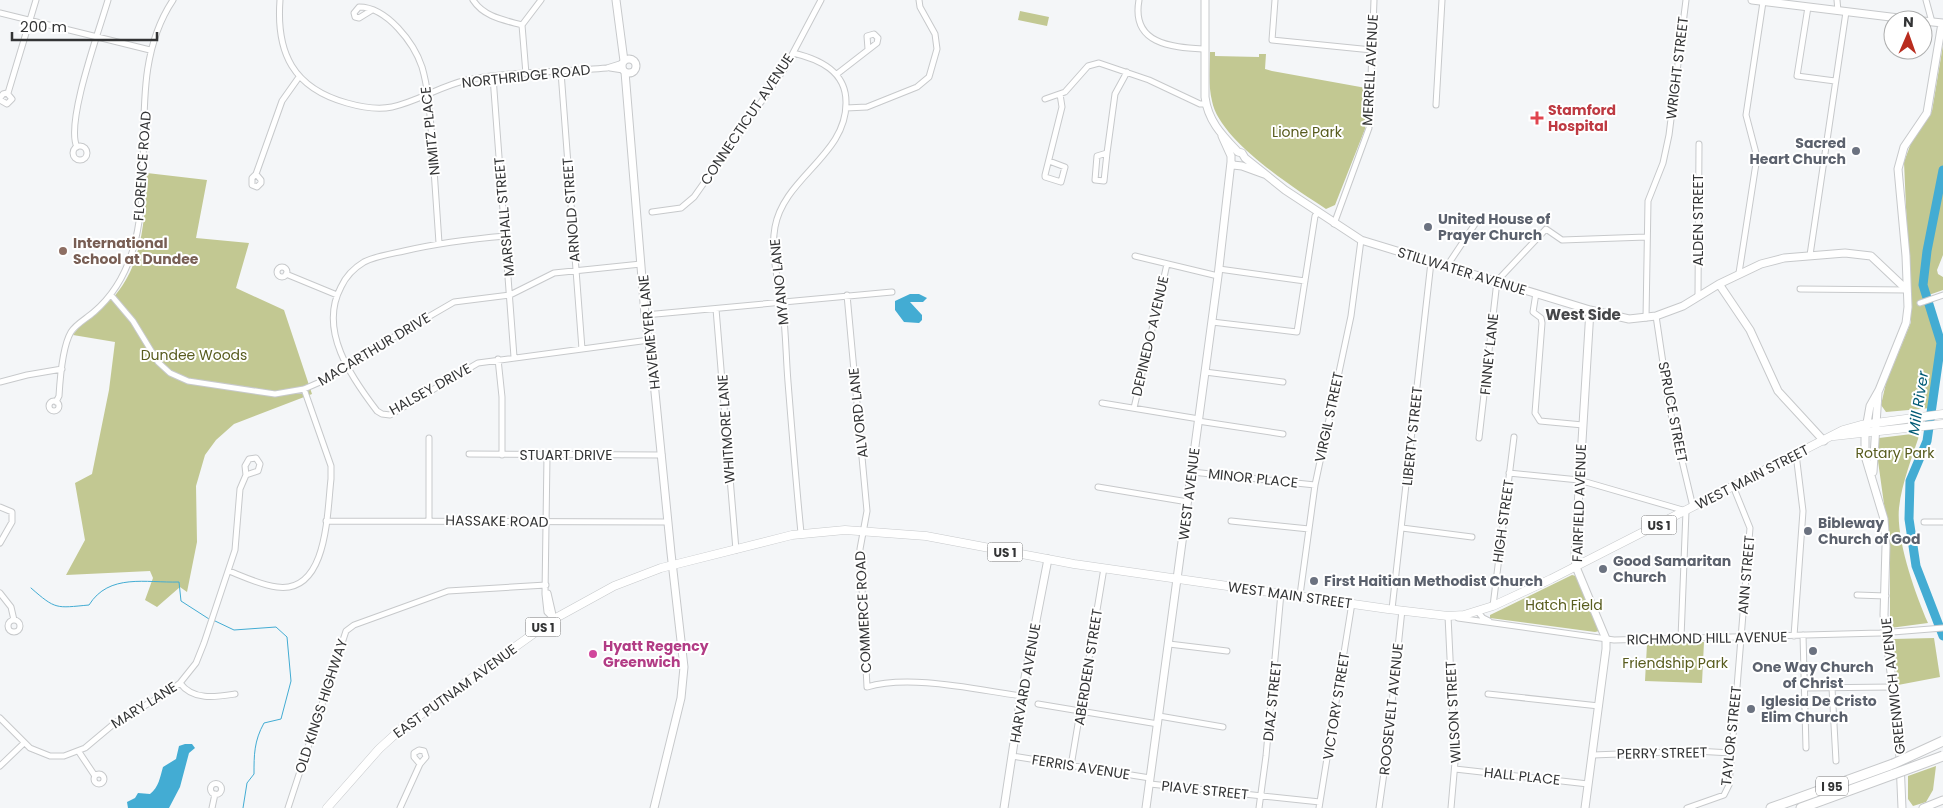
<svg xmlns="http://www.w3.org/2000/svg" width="1943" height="808" font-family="Poppins,sans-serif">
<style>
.green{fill:#c2c892}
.water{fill:#43acd3}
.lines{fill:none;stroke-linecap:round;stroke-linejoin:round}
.stream{stroke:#43acd3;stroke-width:1}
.river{stroke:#43acd3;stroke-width:9}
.street-casing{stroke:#c7c9cb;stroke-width:7}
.secondary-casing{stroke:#c7c9cb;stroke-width:9}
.primary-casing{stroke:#c7c9cb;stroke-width:9}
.highway-casing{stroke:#c7c9cb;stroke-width:11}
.street{stroke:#fff;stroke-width:5}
.secondary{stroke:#fff;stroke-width:7}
.primary{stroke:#fff;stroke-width:8}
.highway{stroke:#fff;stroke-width:9}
.highway-bridge-casing{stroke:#c7c9cb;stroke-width:11;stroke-linecap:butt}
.highway-bridge{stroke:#fff;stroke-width:9}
.health-dot{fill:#e0444e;stroke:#fff;stroke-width:2}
.worship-dot{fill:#6b7280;stroke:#fff;stroke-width:2}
.education-dot{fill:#8d6e63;stroke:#fff;stroke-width:2}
.hotel-dot{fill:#d1479c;stroke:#fff;stroke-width:2}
.labels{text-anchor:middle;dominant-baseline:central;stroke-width:4;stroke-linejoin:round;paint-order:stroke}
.shield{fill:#fff;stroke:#707172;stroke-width:1}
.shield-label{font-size:12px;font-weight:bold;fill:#333435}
.street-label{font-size:14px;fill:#333435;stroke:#fff}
.health-label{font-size:14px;font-weight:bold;fill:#be3a42;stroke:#fff;text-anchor:start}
.park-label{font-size:14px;fill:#585c1e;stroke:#fff}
.worship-label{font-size:14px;font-weight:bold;fill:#5b616d;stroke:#fff;text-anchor:start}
.education-label{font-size:14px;font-weight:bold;fill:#785e54;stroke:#fff;text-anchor:start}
.hotel-label{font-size:14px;font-weight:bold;fill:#b23c85;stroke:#fff;text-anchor:start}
.neighbourhood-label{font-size:15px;font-weight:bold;fill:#464749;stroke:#fff}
.water-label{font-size:15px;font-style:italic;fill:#005a75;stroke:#fff}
</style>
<rect width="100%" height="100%" fill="#f4f6f8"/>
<path class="green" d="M 1020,11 L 1049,17 L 1047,26 L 1018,20 Z
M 1943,45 L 1943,255 L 1937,270 L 1938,274 L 1943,277 L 1943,290 L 1926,296 L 1941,343 L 1931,408 L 1886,412 L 1881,405 L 1886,383 L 1911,322 L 1904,162 L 1911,143 L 1932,111 Z
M 1210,52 L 1215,52 L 1215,56 L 1259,57 L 1259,54 L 1266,54 L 1265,69 L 1272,71 L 1366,88 L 1365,129 L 1335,205 L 1326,209 C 1294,188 1219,140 1212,101 C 1208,85 1210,67 1210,52 Z
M 147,173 L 207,180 L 196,238 L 249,243 L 236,288 L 284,310 L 312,394 L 234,424 L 216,440 L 205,455 L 196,486 L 197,542 L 187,592 L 180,587 L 157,607 L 145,600 L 153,578 L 150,571 L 66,575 L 85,540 L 75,483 L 92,474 L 109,390 L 115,342 L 73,335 C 85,317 108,307 120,289 C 144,256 145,212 147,173 Z
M 1920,433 C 1912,458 1902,482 1899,508 C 1896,540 1915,593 1928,623 L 1890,628 L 1890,547 L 1878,461 L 1879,438 Z
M 1572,575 L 1576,576 L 1599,631 L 1595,632 L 1490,618 L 1490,615 Z
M 1934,638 L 1940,677 L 1898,685 L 1893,639 Z
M 1704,642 L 1702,683 L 1645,681 L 1647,644 Z
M 1936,766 L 1933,790 L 1926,802 L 1913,806 L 1908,799 L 1908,776 Z"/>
<path class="water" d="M 910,294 L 919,294 L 927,298 L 923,302 L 910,302 L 922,315 L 922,320 L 919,323 L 904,322 L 895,310 L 895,301 Z
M 185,744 L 192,744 L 195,748 L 189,753 L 180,787 L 169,808 L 128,808 L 127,802 L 135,798 L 138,793 L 150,794 C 159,787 160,777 163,767 L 176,759 L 179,746 Z"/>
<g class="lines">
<path class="stream" d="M 31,588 C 56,610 56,608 89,605 C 109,573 146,583 179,582 L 181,601 L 209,619
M 213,620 L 234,630 L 276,627 L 287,637 L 291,681 L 281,719 L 264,723 C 254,741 254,755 254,774 L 247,783 L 243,808"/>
<path class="river" d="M 1943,170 L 1927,251 L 1923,285 L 1941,343 L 1927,441 L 1910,481 L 1909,519 L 1916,566 L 1943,636"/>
<defs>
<path id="street" d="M 280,0 C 276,53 293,88 347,103 C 361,107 377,110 392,107 C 419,101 440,86 467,80 C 512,71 561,72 607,68 L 623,63
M 473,0 C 484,17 504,20 522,25
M 1139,0 C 1131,44 1171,47 1203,49
M 1275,0 L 1272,40 L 1372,50
M 1837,0 L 1838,11
M 1926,0 L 1932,22
M 1808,7 L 1797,76 L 1835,81
M 372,10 L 359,18 L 355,17 L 354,13 L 359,7 C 387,7 414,43 422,67 C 429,91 430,116 432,140 C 434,174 437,209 439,243
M 0,13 L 150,50
M 793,53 C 819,59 846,71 846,102 C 847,155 784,177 775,227 C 770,254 779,284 783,310 C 786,334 786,358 788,382 C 792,432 796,483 801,533
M 610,68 L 623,70
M 561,72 L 582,349
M 526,74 L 522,25 L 541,0
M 837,74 L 877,43 L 878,38 L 874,34 L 867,36 L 868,49
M 493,77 L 514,357
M 8,93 L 36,0
M 0,98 L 3,94 L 7,93 L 12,99 L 7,104 L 0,100
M 1045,99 L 1065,92 L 1088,66 L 1099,63 L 1149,80 L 1200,104 L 1206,104
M 1436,105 L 1442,0
M 846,108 L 867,107 L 917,87 L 929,77 L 937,49 L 935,34 L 920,7 L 919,0
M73 153a7 7 0 1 1 14 0a7 7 0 1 1-14 0Z
M 77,147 C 65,123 100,28 108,0
M 1107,153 L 1104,181 L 1095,180 L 1097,156 L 1107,153 L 1115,94 L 1127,72
M 1049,161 L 1065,167 L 1061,182 L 1045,177 L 1045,175 L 1062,107 L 1060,94
M 256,174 L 261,180 L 261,183 L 257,187 L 252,185 L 252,178 L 256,174 L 282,101 L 299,77
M 652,212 L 681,208 L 694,197 L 785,68 L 821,0
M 1334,224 L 1369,128 L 1374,0
M 506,236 C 471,239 438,243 404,251 C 390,254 376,256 364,262 C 354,268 346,276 341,287 C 318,330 351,377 377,411 L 382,414 L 390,415 L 478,363 L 649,340
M 1810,255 L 1846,12
M 1135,256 L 1218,276
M 1447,266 L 1477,221
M277 272a5 5 0 1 1 10 0a5 5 0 1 1-10 0Z
M 1219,269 L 1305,281
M 1739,273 L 1757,157 L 1746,115 L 1763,2
M 286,274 L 337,295
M 1800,289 L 1907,290
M 1536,293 L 1533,312 L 1541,318 L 1542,323 L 1535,413 L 1540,421 L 1583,425
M 111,295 L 133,321 L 158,362 L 170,373 L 188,381 L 275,394 L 304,389 L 327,379 L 347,364 L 454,302 L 510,295 L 554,273 L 641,264
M 847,295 L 867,511 L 860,549 L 867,687 C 910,674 977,690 1022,696
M 1698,296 L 1699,144
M 1920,303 L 1943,295
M 716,309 L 736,550
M 645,315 L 892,292
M 1656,316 L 1670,410 L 1693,507
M 1646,318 L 1648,201 L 1663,163 L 1669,135 L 1686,0
M 1212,322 L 1297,332 L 1315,216 L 1318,213
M 498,359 L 502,397 L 502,455
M 1205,372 L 1283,382
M 0,382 L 27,375 L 62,369
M49 406a5 5 0 1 1 10 0a5 5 0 1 1-10 0Z
M 56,402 L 59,396 C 60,379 62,347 71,332 C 76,324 86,319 94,312 C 116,293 128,270 135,242 C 155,162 126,70 173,0
M 1102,403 L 1199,419
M 1134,408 L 1167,264
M 1198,421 L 1283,434
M 1479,438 L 1497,281 L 1546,229 L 1562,240 L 1646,237
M 469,454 L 662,455
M 547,456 L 545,594 L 547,612 L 554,619
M 1192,472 L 1315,485
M 1509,473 L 1579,480 L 1686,511 L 1681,638
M 1098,487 L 1188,502
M 0,507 L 12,512 L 12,522 L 0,543
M 429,520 L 429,438
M 326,521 L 668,522
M 1231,521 L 1309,529
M 1924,522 L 1943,522
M 1402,528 L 1472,537
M 229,571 C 244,577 261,585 277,587 C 328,594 327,512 331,479 L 331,466 L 304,389
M 0,593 L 11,607 L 14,620
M 548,593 L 554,619
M 1300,595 L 1315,485 L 1351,316 L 1361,240
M 1857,595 L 1886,596
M 1493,606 L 1514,437
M 1392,609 L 1431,262
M 1478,612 L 1483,618 L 1489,621
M 1450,616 L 1448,616 L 1455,762 L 1451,808
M 1458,618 L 1614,640 L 1880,633 L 1943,628
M8 626a6 6 0 1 1 12 0a6 6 0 1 1-12 0Z
M 1803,635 L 1806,748
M 1794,636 L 1803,511 L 1796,454
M 1169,644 L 1227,651
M 180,683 C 193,701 216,697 235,694
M 1805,688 L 1893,687
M 1832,688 L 1836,761
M 1488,694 L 1599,706
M 1038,704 L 1158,724
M 1159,716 L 1223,727
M 0,718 L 30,748 L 50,756 L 64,756 L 85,748 L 116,722 L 167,693 L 180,683 L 196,663 L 204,643 L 235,550 L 240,489 L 246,475 L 245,466 L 249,459 L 256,458 L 260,464 L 258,471 L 246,475
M 79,752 L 95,776
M 1593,755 L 1696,751 L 1731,753
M 1012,756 L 1150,778
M 0,766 L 24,743
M 1071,766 L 1104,568
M 1455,769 L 1588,784
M94 779a5 5 0 1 1 10 0a5 5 0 1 1-10 0Z
M210.5 789a5.5 5.5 0 1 1 11 0a5.5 5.5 0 1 1-11 0Z
M 1150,784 L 1320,802
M 212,808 L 215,794
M 288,808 L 346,631 L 354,625 L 448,591 L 546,585
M 400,808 L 420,764 L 426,757 L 424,751 L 419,750 L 414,753 L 414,757 L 420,764
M 1259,808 L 1266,756 L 1281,593
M 1319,808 L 1352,603
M 1379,808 L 1386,759 L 1402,610
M 1687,808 L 1724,795 L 1729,785 L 1750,528 L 1733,486"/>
<path id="secondary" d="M 616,0 L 624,61
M 1205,0 L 1205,97 C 1208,121 1222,135 1238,152 L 1242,153 L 1245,158 L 1285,190 L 1361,240 L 1590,310 L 1629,319 L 1656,316 L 1683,306 L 1719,284 L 1761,264 L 1784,258 L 1845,253 L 1871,256 L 1907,290
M 1752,0 L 1915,20
M 1923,21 L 1943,23
M622 66a7 7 0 1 1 14 0a7 7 0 1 1-14 0Z
M 625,72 L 645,315 L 653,372 L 671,553 L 684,667 L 681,698 L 654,808
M 1222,136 L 1231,156
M 1231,156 L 1231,162 L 1233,165 L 1242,166 L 1264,174
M 1719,284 L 1750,330 L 1778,391 L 1824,441
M 1873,472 L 1878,393
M 1004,808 L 1020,703 L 1048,559
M 1146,808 L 1218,276 L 1231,162
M 1585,808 L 1606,649 L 1606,639 L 1576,567 L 1575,556 L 1590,310
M 1902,808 L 1899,738 L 1884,615 L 1886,546 L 1884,519 L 1865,456 L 1865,434 L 1870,406 L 1879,390 L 1906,323 L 1908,307 L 1906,256 L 1898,169 L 1904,147 L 1927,113 L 1942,23
M 1923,808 L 1943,800"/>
<path id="primary" d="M 1834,436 L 1943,424
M 327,808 L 379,749 L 402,728 L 554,619 L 614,586 L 661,568 L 792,535 L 845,530 L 926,536 L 1074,564 L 1388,609 L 1448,616 L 1464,615 L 1493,606 L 1551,579 L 1843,430 L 1861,425 L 1943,414"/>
<path id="highway" d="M 1771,808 L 1893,764
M 1801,808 L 1894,774"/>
</defs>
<use href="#street" class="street-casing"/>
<use href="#secondary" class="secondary-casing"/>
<use href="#primary" class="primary-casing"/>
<use href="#highway" class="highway-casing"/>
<use href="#street" class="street"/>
<use href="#secondary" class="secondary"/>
<use href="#primary" class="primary"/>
<use href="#highway" class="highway"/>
<defs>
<path id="highway-bridge" d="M 1893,764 L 1943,741
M 1894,774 L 1943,756"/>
</defs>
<use href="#highway-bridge" class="highway-bridge-casing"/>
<use href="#highway-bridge" class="highway-bridge"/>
</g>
<path class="health-dot" d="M1534.5 110.5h5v5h5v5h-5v5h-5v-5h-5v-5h5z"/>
<g class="worship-dot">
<circle cx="1856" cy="151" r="5"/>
<circle cx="1428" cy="227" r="5"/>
<circle cx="1808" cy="531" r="5"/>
<circle cx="1603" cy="569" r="5"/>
<circle cx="1314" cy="581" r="5"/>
<circle cx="1813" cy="651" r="5"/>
<circle cx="1751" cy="709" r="5"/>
</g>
<circle class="education-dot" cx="63" cy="251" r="5"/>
<circle class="hotel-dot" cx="593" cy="654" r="5"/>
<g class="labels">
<g class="shield">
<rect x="1641.5" y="515.5" width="35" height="19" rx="4"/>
<rect x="987.5" y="542.5" width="35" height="19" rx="4"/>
<rect x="525.5" y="617.5" width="35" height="19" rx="4"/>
<rect x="1816" y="776.5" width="32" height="19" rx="4"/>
</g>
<g class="shield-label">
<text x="1659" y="525">US 1</text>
<text x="1005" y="552">US 1</text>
<text x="543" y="627">US 1</text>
<text x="1832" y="786">I 95</text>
</g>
<g class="street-label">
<text transform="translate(1677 68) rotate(-83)">WRIGHT STREET</text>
<text transform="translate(1370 70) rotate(-87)">MERRELL AVENUE</text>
<text transform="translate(526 76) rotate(-6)">NORTHRIDGE ROAD</text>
<text transform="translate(747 119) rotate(-56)">CONNECTICUT AVENUE</text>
<text transform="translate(430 131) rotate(-96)">NIMITZ PLACE</text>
<text transform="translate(142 166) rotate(-86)">FLORENCE ROAD</text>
<text transform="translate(571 210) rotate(-94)">ARNOLD STREET</text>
<text transform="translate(504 217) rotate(-95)">MARSHALL STREET</text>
<text transform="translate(1698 220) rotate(-90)">ALDEN STREET</text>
<text transform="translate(1462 271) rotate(17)">STILLWATER AVENUE</text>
<text transform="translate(779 282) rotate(-96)">MYANO LANE</text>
<text transform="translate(649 332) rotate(-96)">HAVEMEYER LANE</text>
<text transform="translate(1150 336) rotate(-77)">DEPINEDO AVENUE</text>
<text transform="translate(374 349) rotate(-31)">MACARTHUR DRIVE</text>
<text transform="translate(1489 354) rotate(-84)">FINNEY LANE</text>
<text transform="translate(430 389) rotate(-29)">HALSEY DRIVE</text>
<text transform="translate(1673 412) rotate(79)">SPRUCE STREET</text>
<text transform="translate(858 413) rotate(-96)">ALVORD LANE</text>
<text transform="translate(1329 417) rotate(-78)">VIRGIL STREET</text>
<text transform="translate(726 429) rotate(-94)">WHITMORE LANE</text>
<text transform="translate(1412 436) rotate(-84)">LIBERTY STREET</text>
<text x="566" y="455">STUART DRIVE</text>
<text transform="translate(1752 477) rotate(-27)">WEST MAIN STREET</text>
<text transform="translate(1253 478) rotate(6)">MINOR PLACE</text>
<text transform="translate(1189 494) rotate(-83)">WEST AVENUE</text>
<text transform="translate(1579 503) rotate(-88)">FAIRFIELD AVENUE</text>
<text transform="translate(497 521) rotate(1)">HASSAKE ROAD</text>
<text transform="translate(1503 521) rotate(-82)">HIGH STREET</text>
<text transform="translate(1746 575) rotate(-85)">ANN STREET</text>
<text transform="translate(1290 595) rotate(8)">WEST MAIN STREET</text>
<text transform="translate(863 612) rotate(-93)">COMMERCE ROAD</text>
<text transform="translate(1707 638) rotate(-1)">RICHMOND HILL AVENUE</text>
<text transform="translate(1088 667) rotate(-81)">ABERDEEN STREET</text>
<text transform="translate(1025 683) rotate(-80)">HARVARD AVENUE</text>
<text transform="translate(1893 686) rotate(-96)">GREENWICH AVENUE</text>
<text transform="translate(455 691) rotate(-36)">EAST PUTNAM AVENUE</text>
<text transform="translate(1272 701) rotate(-84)">DIAZ STREET</text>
<text transform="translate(144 705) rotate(-32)">MARY LANE</text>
<text transform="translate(321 706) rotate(-72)">OLD KINGS HIGHWAY</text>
<text transform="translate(1336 706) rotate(-81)">VICTORY STREET</text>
<text transform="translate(1391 709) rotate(-84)">ROOSEVELT AVENUE</text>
<text transform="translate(1453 712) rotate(-93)">WILSON STREET</text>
<text transform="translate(1731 736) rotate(-84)">TAYLOR STREET</text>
<text transform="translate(1662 753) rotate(-1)">PERRY STREET</text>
<text transform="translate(1081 767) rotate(9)">FERRIS AVENUE</text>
<text transform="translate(1522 776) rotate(6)">HALL PLACE</text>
<text transform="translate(1205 790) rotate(6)">PIAVE STREET</text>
</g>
<g class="health-label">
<text x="1548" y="110">Stamford<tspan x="1548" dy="16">Hospital</tspan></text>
</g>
<g class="park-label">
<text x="1307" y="132">Lione Park</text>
<text x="194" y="355">Dundee Woods</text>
<text x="1895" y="453">Rotary Park</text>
<text x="1564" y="605">Hatch Field</text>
<text x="1675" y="663">Friendship Park</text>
</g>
<g class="worship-label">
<text x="1846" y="143" text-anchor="end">Sacred<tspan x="1846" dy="16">Heart Church</tspan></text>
<text x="1438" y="219">United House of<tspan x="1438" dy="16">Prayer Church</tspan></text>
<text x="1818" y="523">Bibleway<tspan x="1818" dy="16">Church of God</tspan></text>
<text x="1613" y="561">Good Samaritan<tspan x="1613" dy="16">Church</tspan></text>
<text x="1324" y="581">First Haitian Methodist Church</text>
<text x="1813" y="667" text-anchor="middle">One Way Church<tspan x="1813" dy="16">of Christ</tspan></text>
<text x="1761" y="701">Iglesia De Cristo<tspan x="1761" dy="16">Elim Church</tspan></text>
</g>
<g class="education-label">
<text x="73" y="243">International<tspan x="73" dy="16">School at Dundee</tspan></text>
</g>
<g class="hotel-label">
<text x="603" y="646">Hyatt Regency<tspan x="603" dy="16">Greenwich</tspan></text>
</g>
<g class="neighbourhood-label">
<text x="1583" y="314">West Side</text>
</g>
<g class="water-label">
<text transform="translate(1918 403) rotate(-81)">Mill River</text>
</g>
</g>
<g transform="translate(1908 35) rotate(2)"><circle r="24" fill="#ffffff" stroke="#adaeae"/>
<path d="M0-4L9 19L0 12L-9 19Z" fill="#b92c1e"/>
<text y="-8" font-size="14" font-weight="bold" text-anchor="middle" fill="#333435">N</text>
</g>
<path d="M12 32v8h145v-8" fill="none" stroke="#333435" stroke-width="2.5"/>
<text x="20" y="32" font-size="15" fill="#333435" stroke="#ffffff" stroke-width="4" paint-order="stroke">200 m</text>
</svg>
